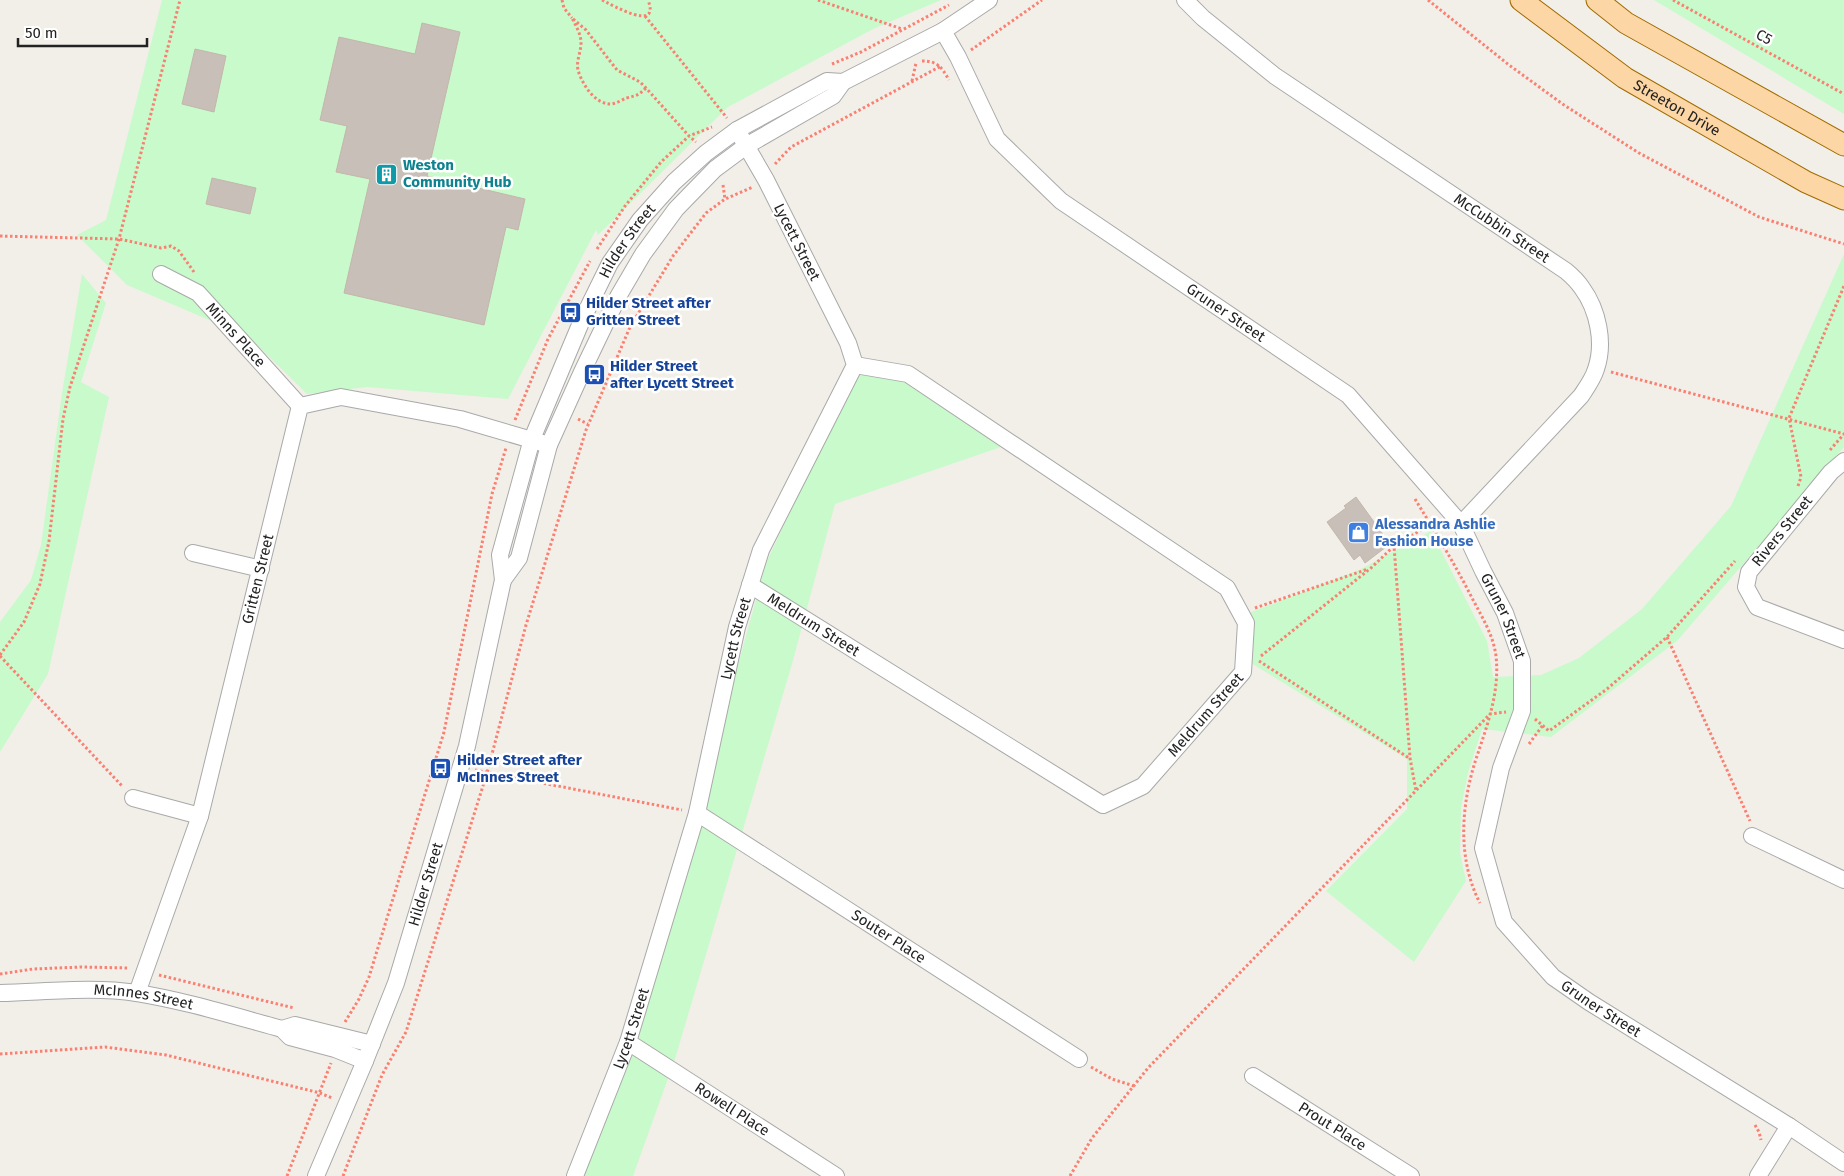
<svg xmlns="http://www.w3.org/2000/svg" width="1844" height="1176" font-family="'Fira Sans',sans-serif">
<style>
.park{fill:#c8facc}
.building{fill:#c7bfb8;stroke:#c4b6ab}
.lines{fill:none;stroke-linecap:round;stroke-linejoin:round}
.minor-casing{stroke:#a9a9a9;stroke-width:18}
.major-casing{stroke:#a06b00;stroke-width:23}
.path{stroke:#fa8072;stroke-width:3;stroke-dasharray:2.5 2.5;stroke-linecap:butt}
.minor{stroke:#fff;stroke-width:16}
.major{stroke:#fcd6a4;stroke-width:21}
.labels{text-anchor:middle;dominant-baseline:central;stroke-width:5;stroke-linejoin:round;paint-order:stroke}
.street-label{font-size:15px;fill:#222;stroke:#fff}
.culture-label{font-size:15px;font-weight:bold;fill:#0d838f;stroke:#fff;text-anchor:start}
.transit-label{font-size:15px;font-weight:bold;fill:#164399;stroke:#fff;text-anchor:start}
.shop-label{font-size:15px;font-weight:bold;fill:#366cbe;stroke:#fff;text-anchor:start}
</style>
<rect width="100%" height="100%" fill="#f2efe9"/>
<path class="park" d="M 162,0 L 941,0 L 873,29 L 728,107 L 598,235 L 596,230 L 508,399 L 367,387 L 307,394 L 249,337 L 127,285 L 77,235 L 106,220 Z
M 1654,0 L 1844,0 L 1844,114 Z
M 1844,254 L 1844,447 L 1677,641 L 1551,737 L 1482,729 L 1468,773 L 1461,808 L 1460,853 L 1466,881 L 1414,962 L 1326,891 L 1407,809 L 1407,759 L 1251,663 L 1249,613 L 1359,570 L 1431,531 L 1487,641 L 1493,677 L 1541,675 L 1579,658 L 1642,609 L 1731,506 Z
M 82,274 L 106,303 L 81,382 L 109,397 L 48,674 L 0,752 L 0,622 L 31,580 L 41,545 L 62,393 Z
M 858,368 L 906,383 L 1001,447 L 835,504 L 792,664 L 675,1059 L 633,1176 L 581,1176 L 635,1040 L 766,563 Z"/>
<path class="building" d="M 422,23 L 460,32 L 427,176 L 525,199 L 518,230 L 506,227 L 484,325 L 344,293 L 370,179 L 336,172 L 347,126 L 320,120 L 339,37 L 415,54 Z
M 195,49 L 226,56 L 214,112 L 182,104 Z
M 212,178 L 256,188 L 250,214 L 206,204 Z
M 1356,497 L 1390,544 L 1365,563 L 1360,555 L 1354,560 L 1327,522 L 1346,508 L 1344,506 Z"/>
<g class="lines">
<defs>
<g id="minor">
<path id="s1" d="M 1185,0 L 1203,18 L 1275,76 L 1566,271 C 1572,276 1578,282 1582,288 C 1598,310 1605,343 1596,369 C 1593,379 1587,387 1581,396 L 1461,524"/>
<path id="s2" d="M 943,31 L 958,57 L 997,139 L 1061,201 L 1348,395 L 1461,524 L 1483,571 L 1505,613 L 1522,661 L 1522,711 L 1501,768 L 1483,848 L 1504,922 L 1553,977 L 1589,1002 L 1789,1126 L 1844,1163"/>
<path id="s3" d="M 161,274 L 198,293 L 300,406"/>
<path d="M 1844,461 L 1831,472 L 1749,572 L 1746,587 L 1757,607 L 1844,640"/>
<path d="M 193,553 L 261,569"/>
<path d="M 503,580 L 519,558 L 549,445 L 582,372 L 619,295 L 643,254 L 676,209 L 715,169 L 746,146 L 833,96 L 843,82 L 943,31 L 989,0"/>
<path id="s4" d="M 750,585 L 1103,805 L 1143,786 L 1243,672 L 1246,623 L 1227,588 L 908,374 L 855,365"/>
<path d="M 133,798 L 200,816"/>
<path id="s5" d="M 697,813 L 1079,1059"/>
<path d="M 1752,836 L 1844,880"/>
<path id="s6" d="M 0,993 C 45,992 93,986 137,993 C 186,1001 234,1016 282,1029 L 290,1037 L 335,1049 L 365,1061"/>
<path id="s7" d="M 137,993 L 200,816 L 300,406 L 341,397 L 460,419 L 549,445"/>
<path d="M 282,1029 L 295,1025 L 372,1044"/>
<path id="s8" d="M 628,1042 L 836,1176"/>
<path id="s9" d="M 1253,1076 L 1411,1176"/>
<path id="s10" d="M 316,1176 L 365,1061 L 396,983 L 467,746 L 503,580 L 500,555 L 532,439 L 582,320 L 610,263 L 640,220 L 674,182 L 706,153 L 737,130 L 827,81 L 843,82"/>
<path id="s11" d="M 575,1176 L 628,1042 L 697,813 L 737,627 L 761,550 L 855,365 L 848,343 L 766,180 L 737,130"/>
<path d="M 1758,1176 L 1789,1126"/>
</g>
<g id="major">
<path id="s12" d="M 1521,0 L 1625,78 L 1806,182 L 1844,199"/>
<path d="M 1597,0 L 1626,23 L 1844,145"/>
</g>
</defs>
<use href="#minor" class="minor-casing"/>
<use href="#major" class="major-casing"/>
<path class="path" d="M 562,0 L 564,8 L 572,18
M 602,0 C 612,5 661,33 648,0
M 818,0 L 902,29
M 1428,0 L 1509,65 L 1564,105 L 1639,153 L 1759,217 L 1844,244
M 1673,0 L 1844,94
M 645,16 L 727,118
M 971,50 L 1042,0
M 922,61 C 937,61 941,66 949,80
M 832,64 L 861,52 L 949,5
M 912,81 L 916,63
M 646,88 C 639,95 636,96 626,98 C 622,100 617,103 612,104 C 595,105 582,84 578,70 C 576,61 581,52 581,43 C 581,34 576,26 572,18 L 586,30 L 617,70 L 640,82 L 646,88 L 689,136 L 696,142
M 775,164 L 791,147 L 941,66
M 723,185 L 725,199
M 0,236 L 119,239 L 161,248 L 171,246 L 179,251 L 194,272
M 597,249 L 625,206 L 661,162 L 689,136 L 712,127
M 1611,372 L 1844,434
M 578,419 L 588,424
M 515,420 L 548,339 L 590,261
M 1830,450 L 1844,434
M 1798,486 L 1801,477 L 1789,418 L 1844,286
M 1415,499 C 1434,530 1453,561 1470,594 C 1480,614 1493,633 1496,656 C 1500,692 1487,726 1476,759 C 1461,805 1457,859 1480,903
M 1394,546 L 1431,524
M 1255,608 L 1368,569
M 1667,637 L 1750,821
M 0,655 L 24,622 L 40,584 L 49,541 L 63,419 L 70,387 L 119,239 L 180,0
M 0,656 L 123,787
M 1261,656 L 1371,568 L 1394,546 L 1410,758 L 1416,791
M 1259,661 L 1409,758
M 1535,719 L 1549,731 L 1607,689 L 1667,637 L 1735,561
M 1529,744 L 1543,725
M 475,770 L 682,810
M 0,974 L 33,969 L 82,967 L 129,968
M 159,975 L 294,1008
M 345,1022 L 359,999 L 369,977 L 444,732 L 492,494 L 506,448
M 0,1054 L 105,1047 L 166,1055 L 320,1093 L 332,1098
M 1091,1067 L 1112,1079 L 1134,1086
M 1755,1125 L 1759,1132 L 1761,1140
M 287,1176 L 331,1063
M 343,1176 L 382,1075 L 406,1032 L 487,773 L 526,625 L 586,430 L 630,327 L 673,256 L 706,213 L 725,199 L 753,187
M 1070,1176 L 1092,1138 L 1148,1068 L 1490,714 L 1506,712"/>
<use href="#minor" class="minor"/>
<use href="#major" class="major"/>
</g>
<defs>
<symbol id="building-square" viewBox="-11 -11 22 22"><rect x="-9" y="-9" width="18" height="18" rx="4" fill="#0f9aa8" stroke="#fff"/><path d="M-4-6H4V6H1V3H-1V6H-4ZM-2.5-4.3h1.7v1.8h-1.7ZM.8-4.3h1.7v1.8H.8ZM-2.5-1h1.7V.8h-1.7ZM.8-1h1.7V.8H.8Z" fill="#fff"/></symbol>
<symbol id="bus-square" viewBox="-11 -11 22 22"><rect x="-9" y="-9" width="18" height="18" rx="4" fill="#1a4fb4" stroke="#fff"/><path d="M-5-6H5V4H4V6H2V4H-2V6H-4V4H-5ZM-3.5-4V0h7V-4ZM-3.5 1.2v1.5H-2V1.2ZM2 1.2v1.5H3.5V1.2Z" fill="#fff"/></symbol>
<symbol id="shop-square" viewBox="-11 -11 22 22"><rect x="-9" y="-9" width="18" height="18" rx="4" fill="#3f7fe0" stroke="#fff"/><path d="M-5-2.5h2.3a2.7 3.5 0 0 1 5.4 0H5L5.5 6h-11ZM-1.5-2.5h3a1.5 2.3 0 0 0-3 0Z" fill="#fff"/></symbol>
</defs>
<g fill-rule="evenodd">
<use href="#building-square" x="374" y="162" width="25" height="25"/>
<use href="#bus-square" x="558" y="300" width="25" height="25"/>
<use href="#bus-square" x="582" y="362" width="25" height="25"/>
<use href="#shop-square" x="1346" y="520" width="25" height="25"/>
<use href="#bus-square" x="428" y="756" width="25" height="25"/>
</g>
<g class="labels">
<g class="street-label">
<text transform="translate(1764 37) rotate(29)">C5</text>
<text stroke="none"><textPath href="#s12" startOffset="190">Streeton Drive</textPath></text>
<text stroke="none"><textPath href="#s1" startOffset="391">McCubbin Street</textPath></text>
<text stroke="none"><textPath href="#s10" startOffset="992">Hilder Street</textPath></text>
<text transform="translate(797 242) rotate(63)">Lycett Street</text>
<text stroke="none"><textPath href="#s2" startOffset="409">Gruner Street</textPath></text>
<text stroke="none"><textPath href="#s3" startOffset="98">Minns Place</textPath></text>
<text transform="translate(1782 531) rotate(-51)">Rivers Street</text>
<text stroke="none"><textPath href="#s7" startOffset="432">Gritten Street</textPath></text>
<text stroke="none"><textPath href="#s2" startOffset="829">Gruner Street</textPath></text>
<text stroke="none"><textPath href="#s4" startOffset="75">Meldrum Street</textPath></text>
<text stroke="none"><textPath href="#s11" startOffset="562">Lycett Street</textPath></text>
<text stroke="none"><textPath href="#s4" startOffset="555">Meldrum Street</textPath></text>
<text stroke="none"><textPath href="#s10" startOffset="312">Hilder Street</textPath></text>
<text stroke="none"><textPath href="#s5" startOffset="228">Souter Place</textPath></text>
<text stroke="none"><textPath href="#s6" startOffset="144">McInnes Street</textPath></text>
<text stroke="none"><textPath href="#s2" startOffset="1279">Gruner Street</textPath></text>
<text stroke="none"><textPath href="#s11" startOffset="158">Lycett Street</textPath></text>
<text stroke="none"><textPath href="#s8" startOffset="124">Rowell Place</textPath></text>
<text stroke="none"><textPath href="#s9" startOffset="94">Prout Place</textPath></text>
</g>
<g class="culture-label">
<text x="403" y="165">Weston<tspan x="403" dy="17">Community Hub</tspan></text>
</g>
<g class="transit-label">
<text x="586" y="303">Hilder Street after<tspan x="586" dy="17">Gritten Street</tspan></text>
<text x="610" y="366">Hilder Street<tspan x="610" dy="17">after Lycett Street</tspan></text>
<text x="457" y="760">Hilder Street after<tspan x="457" dy="17">McInnes Street</tspan></text>
</g>
<g class="shop-label">
<text x="1375" y="524">Alessandra Ashlie<tspan x="1375" dy="17">Fashion House</tspan></text>
</g>
</g>
<path d="M18 38v8h129v-8" fill="none" stroke="#222222" stroke-width="2.5"/>
<text x="25" y="38" font-size="15" fill="#222222" stroke="#ffffff" stroke-width="4" paint-order="stroke">50 m</text>
</svg>
